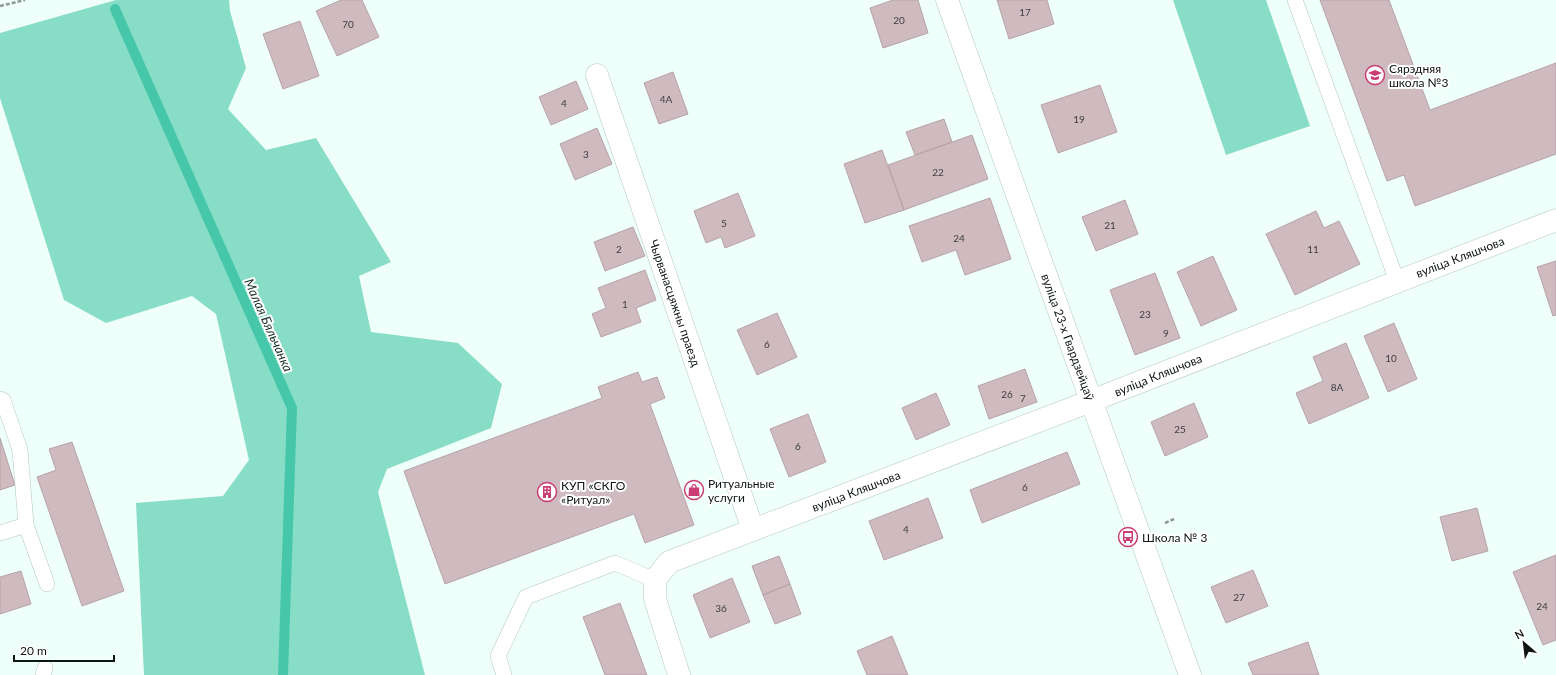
<svg xmlns="http://www.w3.org/2000/svg" width="1556" height="675" font-family="Lato,sans-serif">
<style>
.green{fill:#88ddc6}
.lines{fill:none;stroke-linecap:round;stroke-linejoin:round}
.stream{stroke:#46c7a9;stroke-width:10}
.building{fill:#cebabf;stroke:#b6a3a8}
.lane-casing{stroke:#b3c7c0;stroke-width:16}
.street-casing{stroke:#b3c7c0;stroke-width:23}
.secondary-casing{stroke:#b3c7c0;stroke-width:23}
.path{stroke:#8e9a96;stroke-width:2.5;stroke-dasharray:4 2;stroke-linecap:butt}
.lane{stroke:#fff;stroke-width:15}
.street{stroke:#fff;stroke-width:22}
.secondary{stroke:#fff;stroke-width:22}
.labels{text-anchor:middle;dominant-baseline:central;stroke-width:4;stroke-linejoin:round;paint-order:stroke}
.number-label{font-size:10px;fill:#3e3e3e}
.poi-label{font-size:12px;fill:#0e1513;stroke:#fff;text-anchor:start}
.street-label{font-size:12px;fill:#0e1513;stroke:#fff}
.water-label{font-size:13px;font-style:italic;fill:#1b312b;stroke:#fff}
</style>
<rect width="100%" height="100%" fill="#effffa"/>
<path class="green" d="M 116,0 L 229,0 L 230,11 L 246,68 L 228,109 L 266,150 L 316,138 L 391,262 L 359,276 L 371,332 L 458,343 L 502,384 L 491,428 L 387,469 L 378,492 L 425,675 L 144,675 L 136,503 L 223,496 L 249,460 L 216,314 L 192,296 L 106,323 L 64,300 L 0,98 L 0,33 Z
M 1173,0 L 1266,0 L 1310,126 L 1226,155 Z"/>
<g class="lines">
<path class="stream" d="M 115,9 L 292,408 L 283,675"/>
</g>
<path class="building" d="M 341,0 L 362,0 L 379,37 L 337,56 L 316,11 Z
M 893,0 L 918,0 L 928,33 L 883,48 L 870,8 Z
M 997,0 L 1047,0 L 1054,24 L 1009,39 Z
M 1320,0 L 1389,0 L 1430,110 L 1556,63 L 1556,154 L 1415,206 L 1404,175 L 1387,181 Z
M 300,21 L 319,76 L 283,89 L 263,34 Z
M 673,72 L 688,114 L 659,124 L 644,83 Z
M 576,81 L 588,109 L 551,125 L 539,97 Z
M 1100,85 L 1117,132 L 1058,153 L 1041,105 Z
M 944,119 L 952,142 L 915,155 L 906,132 Z
M 597,128 L 612,164 L 575,180 L 560,144 Z
M 972,135 L 988,179 L 904,210 L 888,165 Z
M 882,150 L 904,210 L 865,223 L 844,164 Z
M 738,193 L 755,236 L 725,248 L 721,237 L 706,243 L 694,211 Z
M 990,198 L 1011,259 L 965,275 L 956,250 L 922,262 L 909,226 Z
M 1125,200 L 1138,234 L 1096,251 L 1082,217 Z
M 1316,211 L 1324,228 L 1339,221 L 1360,264 L 1295,295 L 1266,234 Z
M 633,227 L 645,256 L 605,271 L 594,242 Z
M 1213,256 L 1237,310 L 1201,326 L 1177,272 Z
M 1556,261 L 1556,315 L 1553,316 L 1537,267 Z
M 645,270 L 656,300 L 636,308 L 641,322 L 601,337 L 592,314 L 606,308 L 598,288 Z
M 1155,273 L 1180,338 L 1135,355 L 1110,290 Z
M 777,313 L 797,357 L 757,375 L 737,330 Z
M 1394,323 L 1417,379 L 1388,392 L 1364,336 Z
M 1346,343 L 1369,398 L 1309,424 L 1296,393 L 1323,381 L 1313,357 Z
M 1025,369 L 1037,402 L 989,419 L 978,386 Z
M 638,372 L 642,382 L 657,377 L 665,398 L 650,404 L 694,525 L 645,543 L 634,514 L 445,584 L 404,471 L 602,398 L 598,387 Z
M 936,393 L 950,425 L 916,440 L 902,408 Z
M 1194,403 L 1208,437 L 1165,456 L 1151,422 Z
M 808,414 L 826,462 L 789,477 L 770,429 Z
M 0,438 L 15,485 L 0,490 Z
M 72,442 L 124,591 L 82,606 L 37,477 L 56,470 L 49,449 Z
M 1067,452 L 1080,484 L 982,523 L 970,490 Z
M 928,498 L 943,538 L 884,560 L 869,521 Z
M 1477,508 L 1488,551 L 1452,561 L 1440,517 Z
M 1556,555 L 1556,640 L 1543,645 L 1513,572 Z
M 779,556 L 790,584 L 763,595 L 752,566 Z
M 1253,570 L 1268,606 L 1226,623 L 1211,587 Z
M 21,571 L 31,604 L 0,614 L 0,577 Z
M 732,578 L 750,622 L 710,638 L 693,595 Z
M 790,584 L 801,614 L 775,624 L 763,595 Z
M 620,603 L 647,675 L 605,675 L 583,617 Z
M 892,636 L 908,675 L 867,675 L 857,651 Z
M 1308,642 L 1319,675 L 1253,675 L 1248,663 Z"/>
<g class="lines">
<defs>
<path id="lane" d="M 1295,0 L 1397,281
M 0,399 L 3,400 L 20,450 L 26,525 L 47,584
M 0,533 L 26,525
M 43,675 L 45,668
M 504,675 L 498,656 L 526,597 L 615,563 L 655,580"/>
<path id="street" d="M 597,75 L 753,530
M 679,675 L 655,599 L 655,580 L 669,562 L 1091,401 L 1556,220"/>
<path id="secondary" d="M 947,0 L 1190,675"/>
</defs>
<use href="#lane" class="lane-casing"/>
<use href="#street" class="street-casing"/>
<use href="#secondary" class="secondary-casing"/>
<path class="path" d="M 0,6 L 25,0
M 1165,523 L 1174,519"/>
<use href="#lane" class="lane"/>
<use href="#street" class="street"/>
<use href="#secondary" class="secondary"/>
</g>
<defs>
<symbol id="school-ring" viewBox="-11 -11 22 22"><circle r="9.5" fill="#fff" stroke="#c93e73" stroke-width="1.5"/><path d="M0-5L7-2L0 1L-7-2ZM-4 1L0 2.5L4 1V4Q0 6-4 4Z" fill="#c93e73"/></symbol>
<symbol id="shop-ring" viewBox="-11 -11 22 22"><circle r="9.5" fill="#fff" stroke="#c93e73" stroke-width="1.5"/><path d="M-5-2.5h2.3a2.7 3.5 0 0 1 5.4 0H5L5.5 6h-11ZM-1.5-2.5h3a1.5 2.3 0 0 0-3 0Z" fill="#c93e73"/></symbol>
<symbol id="building-ring" viewBox="-11 -11 22 22"><circle r="9.5" fill="#fff" stroke="#c93e73" stroke-width="1.5"/><path d="M-4-6H4V6H1V3H-1V6H-4ZM-2.5-4.3h1.7v1.8h-1.7ZM.8-4.3h1.7v1.8H.8ZM-2.5-1h1.7V.8h-1.7ZM.8-1h1.7V.8H.8Z" fill="#c93e73"/></symbol>
<symbol id="bus-ring" viewBox="-11 -11 22 22"><circle r="9.5" fill="#fff" stroke="#c93e73" stroke-width="1.5"/><path d="M-5-6H5V4H4V6H2V4H-2V6H-4V4H-5ZM-3.5-4V0h7V-4ZM-3.5 1.2v1.5H-2V1.2ZM2 1.2v1.5H3.5V1.2Z" fill="#c93e73"/></symbol>
</defs>
<g fill-rule="evenodd">
<use href="#school-ring" x="1364" y="64" width="22" height="22"/>
<use href="#shop-ring" x="683" y="479" width="22" height="22"/>
<use href="#building-ring" x="536" y="481" width="22" height="22"/>
<use href="#bus-ring" x="1117" y="526" width="22" height="22"/>
</g>
<g class="labels">
<g class="number-label">
<text x="1025" y="12">17</text>
<text x="899" y="20">20</text>
<text x="348" y="24">70</text>
<text x="666" y="99">4А</text>
<text x="564" y="103">4</text>
<text x="1079" y="119">19</text>
<text x="586" y="154">3</text>
<text x="938" y="172">22</text>
<text x="724" y="223">5</text>
<text x="1110" y="225">21</text>
<text x="959" y="238">24</text>
<text x="619" y="249">2</text>
<text x="1313" y="249">11</text>
<text x="625" y="304">1</text>
<text x="1145" y="314">23</text>
<text x="1166" y="333">9</text>
<text x="767" y="344">6</text>
<text x="1391" y="358">10</text>
<text x="1337" y="387">8А</text>
<text x="1007" y="394">26</text>
<text x="1023" y="398">7</text>
<text x="1180" y="429">25</text>
<text x="798" y="446">6</text>
<text x="1025" y="487">6</text>
<text x="906" y="529">4</text>
<text x="1239" y="597">27</text>
<text x="1542" y="606">24</text>
<text x="721" y="608">36</text>
</g>
<g class="poi-label">
<text x="1389" y="68">Сярэдняя<tspan x="1389" dy="14">школа №3</tspan></text>
<text x="708" y="483">Ритуальные<tspan x="708" dy="14">услуги</tspan></text>
<text x="561" y="485">КУП «СКГО<tspan x="561" dy="14">«Ритуал»</tspan></text>
<text x="1142" y="537">Школа № 3</text>
</g>
<g class="street-label">
<text transform="translate(1460 257) rotate(-21)">вуліца Кляшчова</text>
<text transform="translate(675 303) rotate(71)">Чырванасцяжны праезд</text>
<text transform="translate(1068 337) rotate(70)">вуліца 23-х Гвардзейцаў</text>
<text transform="translate(1158 375) rotate(-22)">вуліца Кляшчова</text>
<text transform="translate(856 491) rotate(-21)">вуліца Кляшчова</text>
</g>
<g class="water-label">
<text transform="translate(269 325) rotate(66)">Малая Бяльчанка</text>
</g>
</g>
<g transform="translate(1524 643) rotate(332)" stroke="#ffffff" stroke-width="3" paint-order="stroke">
<path d="M0-3L7 15L0 10L-7 15Z" fill="#0e1513"/>
<text y="-6" font-size="11" font-weight="bold" text-anchor="middle" fill="#0e1513">N</text>
</g>
<path d="M14 655v6h100v-6" fill="none" stroke="#0e1513" stroke-width="2"/>
<text x="20" y="655" font-size="12" fill="#0e1513" stroke="#ffffff" stroke-width="3" paint-order="stroke">20 m</text>
</svg>
